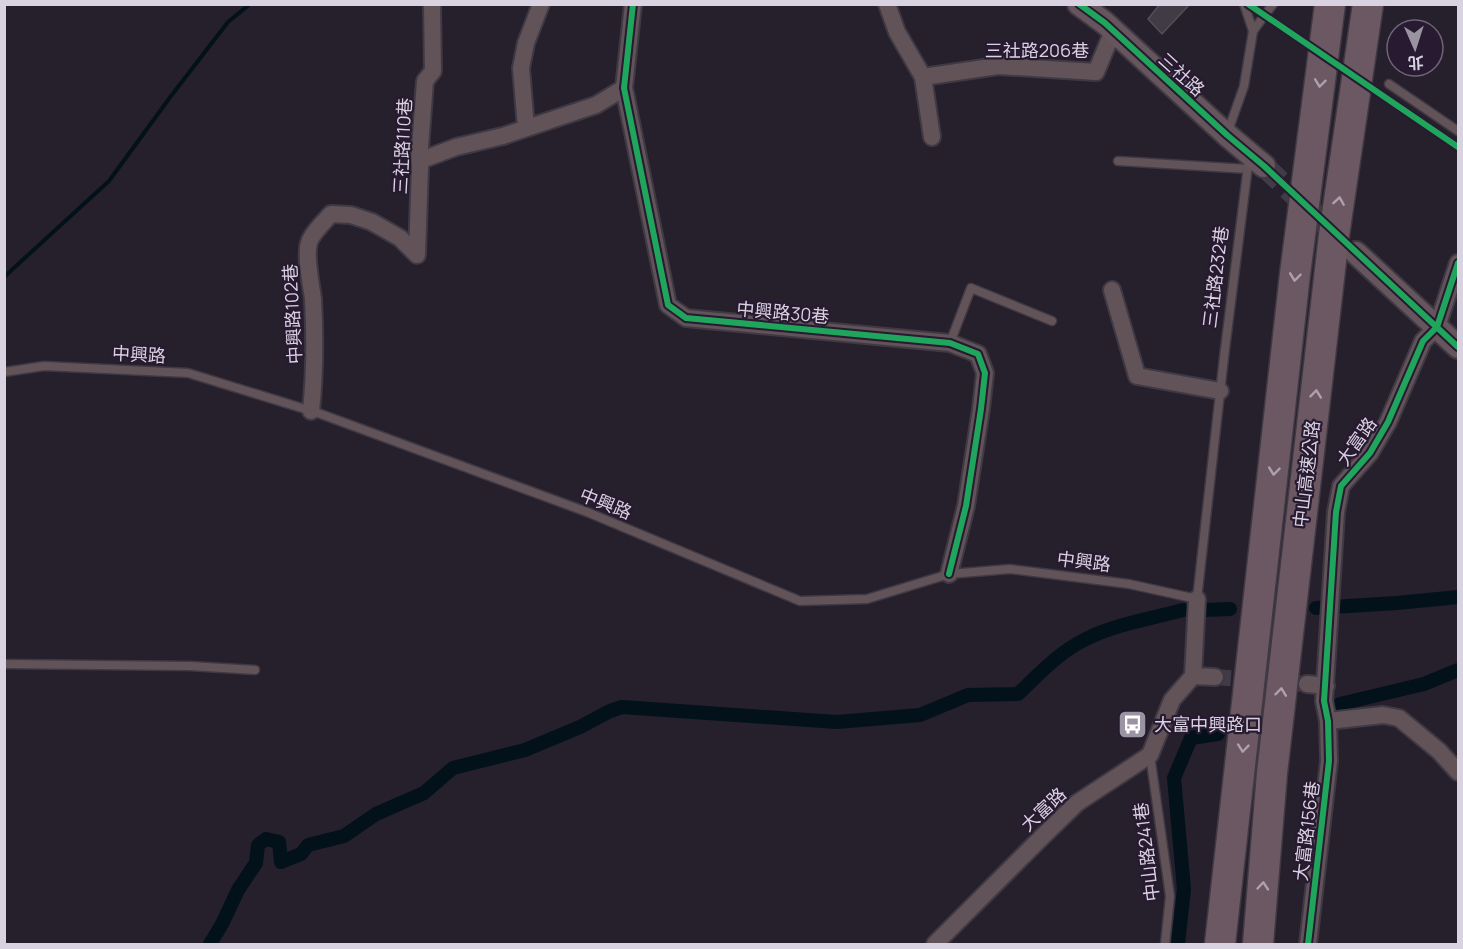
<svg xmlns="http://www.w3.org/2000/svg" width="1463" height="949" font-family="Manrope,'Noto Sans TC',sans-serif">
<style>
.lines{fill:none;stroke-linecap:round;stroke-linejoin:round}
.stream{stroke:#03121a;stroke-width:4}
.canal{stroke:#03121a;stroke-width:14}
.building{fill:#413b46;stroke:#544e59;stroke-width:1.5}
.street-tunnel{stroke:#413a47;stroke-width:16;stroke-dasharray:16 8;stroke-linecap:butt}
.secondary-tunnel{stroke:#413a47;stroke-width:22;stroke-dasharray:22 11;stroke-linecap:butt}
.lane-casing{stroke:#3f3944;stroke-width:11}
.street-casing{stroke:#3f3944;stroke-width:20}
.secondary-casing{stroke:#3f3944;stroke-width:26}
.highway-casing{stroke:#3f3944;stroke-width:33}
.lane{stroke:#625358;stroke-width:8}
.street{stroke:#625358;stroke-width:16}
.secondary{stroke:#66555c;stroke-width:22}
.highway{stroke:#6c5862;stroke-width:30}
.cycleway-casing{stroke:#271a31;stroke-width:10}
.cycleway{stroke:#20a55d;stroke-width:6}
.oneway{stroke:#ada1ae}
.labels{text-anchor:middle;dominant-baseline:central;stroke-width:4.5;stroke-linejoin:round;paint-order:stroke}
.street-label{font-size:18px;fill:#d9d2e1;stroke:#271a31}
.poi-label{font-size:18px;fill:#d9d2e1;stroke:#271a31;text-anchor:start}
</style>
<rect width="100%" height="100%" fill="#261f2c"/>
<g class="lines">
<path class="stream" d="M 4,277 L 109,181 L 171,96 L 228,22 L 250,4"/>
<path class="canal" d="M 1316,608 L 1397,603 L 1458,597
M 1204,610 L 1230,609
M 1340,704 L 1424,684 L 1458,670
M 210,944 L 222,924 L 238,890 L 256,863 L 258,845 L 266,839 L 279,842 L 281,862 L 301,854 L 308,845 L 344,836 L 376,814 L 424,793 L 453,768 L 525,750 L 580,727 L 610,711 L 622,707 L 837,722 L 920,715 L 968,695 L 1018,694 C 1039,674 1059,652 1086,639 C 1116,624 1150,619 1183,610
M 1178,944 L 1184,889 L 1174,778 L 1191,738 L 1218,734"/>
</g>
<path class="building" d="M 1160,4 L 1190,4 L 1162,34 L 1148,19 Z"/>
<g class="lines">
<path class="street-tunnel" d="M 1215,677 L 1307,684"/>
<path class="secondary-tunnel" d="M 1264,166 L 1342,240"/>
<defs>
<path id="lane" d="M 1253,31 L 1273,4
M 1389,84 L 1458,131
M 1227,134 L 1244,86 L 1253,31 L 1244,4
M 1118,161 L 1248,169
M 950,343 L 971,288 L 1052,321
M 4,372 L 44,366 L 188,373 L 318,413 L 587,512 L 800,601 L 867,599 L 949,574 L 1010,569 L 1129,584 L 1197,599 L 1224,357 L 1249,158
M 4,664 L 190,666 L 255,670
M 1150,755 L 1170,896 L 1165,944"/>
<path id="street" d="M 633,4 L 624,88 L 668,305 L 686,318 L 950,343 L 978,354 L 985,373 L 981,409 L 966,506 L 949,574
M 887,4 L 897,32 L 923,77
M 526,128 L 521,68 L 526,43 L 541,4
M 932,137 L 923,77 L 998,66 L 1096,72 L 1113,31
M 419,161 L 456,147 L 503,136 L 596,105 L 624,88
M 417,255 L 420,167 L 419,161 L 425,81 L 433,71 L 432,4
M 1112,290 L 1137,376 L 1220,391
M 311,411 C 315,373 315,336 313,299 C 311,284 305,256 309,243 C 311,234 325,221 331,214 L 351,215 L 372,222 L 400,238 L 417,255
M 1193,676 L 1215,677
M 1307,684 L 1326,686
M 1328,721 L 1383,715 L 1399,718 L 1439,751 L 1458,772
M 935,944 L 1041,838 L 1077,803 L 1150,755 L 1172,700 L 1193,676 L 1197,599
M 1308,944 L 1329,761 L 1328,721 L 1324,701 L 1336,512 L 1341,486 L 1370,453 L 1388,422 L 1423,341 L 1437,327 L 1458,263"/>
<path id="secondary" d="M 1079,4 L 1105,23 L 1227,135 L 1264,166
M 1356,253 L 1458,347"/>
<path id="highway" d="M 1220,944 L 1295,274 L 1330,4
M 1258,944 L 1272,773 L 1334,235 L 1368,4"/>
</defs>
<use href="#lane" class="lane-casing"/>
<use href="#street" class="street-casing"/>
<use href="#secondary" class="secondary-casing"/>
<use href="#highway" class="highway-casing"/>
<use href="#lane" class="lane"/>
<use href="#street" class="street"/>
<use href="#secondary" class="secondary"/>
<use href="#highway" class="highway"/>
<defs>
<path id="cycleway" d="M 633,4 L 624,88 L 668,305 L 686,318 L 950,343 L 978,354 L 985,373 L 981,409 L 966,506 L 949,574
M 1079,4 L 1105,23 L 1227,135 L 1264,166 L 1458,347
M 1248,4 L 1458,147
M 1308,944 L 1329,761 L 1328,721 L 1324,701 L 1336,512 L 1341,486 L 1370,453 L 1388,422 L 1423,341 L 1437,327 L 1458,263"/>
</defs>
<use href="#cycleway" class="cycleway-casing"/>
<use href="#cycleway" class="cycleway"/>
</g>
<defs><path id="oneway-chevron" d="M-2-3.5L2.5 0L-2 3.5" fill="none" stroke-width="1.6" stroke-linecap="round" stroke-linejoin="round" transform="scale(1.5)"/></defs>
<g class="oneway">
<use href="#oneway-chevron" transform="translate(1320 83) rotate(97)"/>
<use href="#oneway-chevron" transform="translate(1339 201) rotate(-81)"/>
<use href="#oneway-chevron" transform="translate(1295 277) rotate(97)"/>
<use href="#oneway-chevron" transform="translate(1316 394) rotate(-84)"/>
<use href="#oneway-chevron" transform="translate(1274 471) rotate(96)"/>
<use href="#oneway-chevron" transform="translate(1281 692) rotate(-83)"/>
<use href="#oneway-chevron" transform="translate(1243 748) rotate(96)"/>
<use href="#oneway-chevron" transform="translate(1263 886) rotate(-85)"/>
</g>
<defs>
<symbol id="bus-square" viewBox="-11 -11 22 22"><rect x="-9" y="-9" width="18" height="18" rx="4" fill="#9a93a2" stroke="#271a31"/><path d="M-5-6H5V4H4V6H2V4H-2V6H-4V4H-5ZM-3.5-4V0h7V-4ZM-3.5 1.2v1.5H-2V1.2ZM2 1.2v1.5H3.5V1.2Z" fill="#fff"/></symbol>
</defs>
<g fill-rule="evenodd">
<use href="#bus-square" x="1116" y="708" width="33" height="33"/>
</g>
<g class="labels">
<g class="street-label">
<text x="1037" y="50">三社路206巷</text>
<text transform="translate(1182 74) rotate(42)">三社路</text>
<text transform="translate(402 146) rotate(-87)">三社路110巷</text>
<text transform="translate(1215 277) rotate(-83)">三社路232巷</text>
<text transform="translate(783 312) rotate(5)">中興路30巷</text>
<text transform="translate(292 314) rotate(-93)">中興路102巷</text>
<text transform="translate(139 354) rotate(3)">中興路</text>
<text transform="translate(1356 441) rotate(-55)">大富路</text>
<text transform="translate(1306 474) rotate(-83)">中山高速公路</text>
<text transform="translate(606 503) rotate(22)">中興路</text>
<text transform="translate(1084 561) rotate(7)">中興路</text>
<text transform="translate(1043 809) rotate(-43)">大富路</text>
<text transform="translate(1306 831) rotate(-83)">大富路156巷</text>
<text transform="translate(1146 852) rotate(-97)">中山路241巷</text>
</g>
<g class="poi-label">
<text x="1154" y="724">大富中興路口</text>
</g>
</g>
<rect width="1463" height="949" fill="none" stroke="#d9d2e1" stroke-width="12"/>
<g transform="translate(1415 48) rotate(177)"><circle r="28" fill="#271a31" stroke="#6e6477" stroke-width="1.5"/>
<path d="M0-4.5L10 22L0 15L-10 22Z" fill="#9a93a2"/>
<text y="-9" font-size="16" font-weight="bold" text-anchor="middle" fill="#d9d2e1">北</text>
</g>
</svg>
